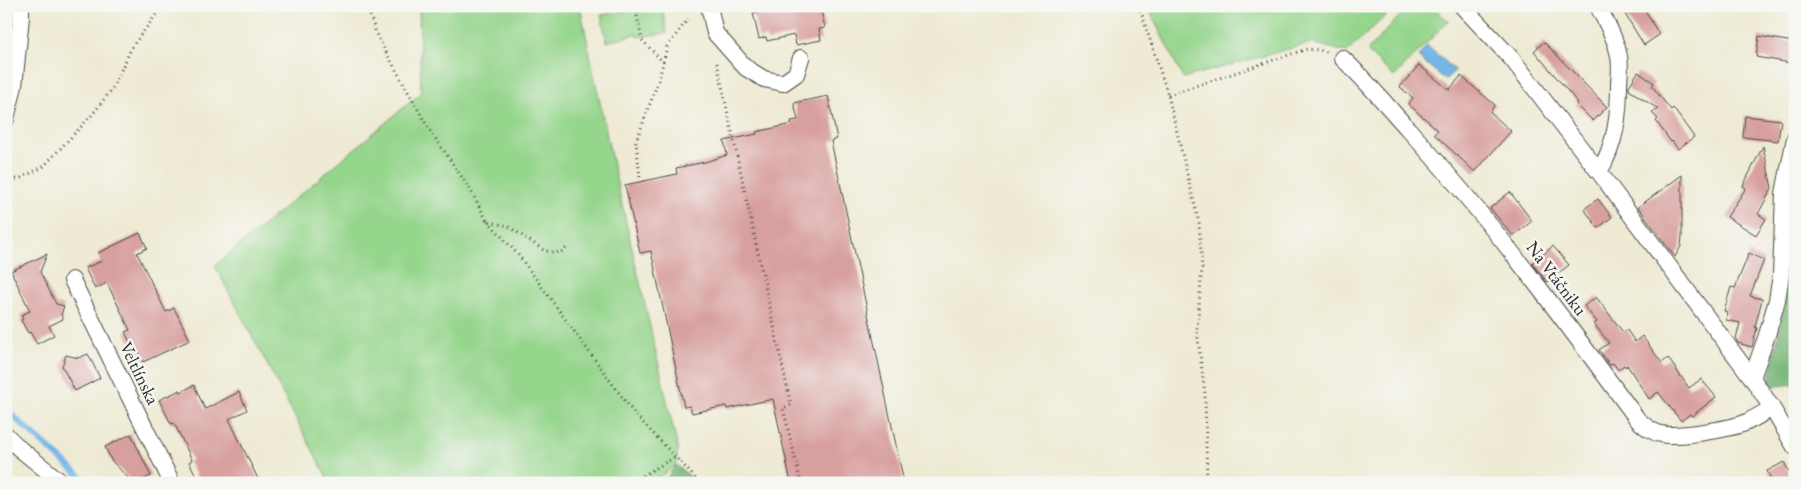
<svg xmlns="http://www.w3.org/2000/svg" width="1801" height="489" font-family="'EB Garamond',serif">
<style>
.green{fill:#95d58c;stroke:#60805c}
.forest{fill:#78b678;stroke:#527052}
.water{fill:#73b6e8;stroke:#4f708a}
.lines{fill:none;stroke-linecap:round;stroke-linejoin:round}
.stream{stroke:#73b6e8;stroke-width:6}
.building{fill:#d79f9e}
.street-casing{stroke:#484844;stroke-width:18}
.path{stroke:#484844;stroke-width:3;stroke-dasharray:1 4;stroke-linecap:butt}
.street{stroke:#fff;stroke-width:16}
.labels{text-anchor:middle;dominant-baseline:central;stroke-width:5;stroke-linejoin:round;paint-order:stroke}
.street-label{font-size:18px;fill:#2b2b2b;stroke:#f6f6f2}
</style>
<rect width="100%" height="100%" fill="#f6f6f2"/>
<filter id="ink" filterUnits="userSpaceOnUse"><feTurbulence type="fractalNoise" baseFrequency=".02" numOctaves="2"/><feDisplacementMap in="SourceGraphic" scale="10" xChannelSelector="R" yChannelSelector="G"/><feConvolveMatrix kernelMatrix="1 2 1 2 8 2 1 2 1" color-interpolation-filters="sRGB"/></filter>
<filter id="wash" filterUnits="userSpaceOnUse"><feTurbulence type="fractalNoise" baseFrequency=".0096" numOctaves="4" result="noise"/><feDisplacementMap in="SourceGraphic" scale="20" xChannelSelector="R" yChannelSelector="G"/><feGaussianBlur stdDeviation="1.12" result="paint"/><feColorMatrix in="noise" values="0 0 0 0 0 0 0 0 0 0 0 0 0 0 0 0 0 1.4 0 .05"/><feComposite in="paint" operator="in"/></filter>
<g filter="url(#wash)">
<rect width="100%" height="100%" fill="#eeead3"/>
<path class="green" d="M 419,6 L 580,6 L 612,161 L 678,449 L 676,465 L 651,483 L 330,483 L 215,266 L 421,93 Z
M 650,6 L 662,6 L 667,33 L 638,37 L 637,34 L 607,42 L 601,15 Z
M 1147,6 L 1396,6 L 1347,52 L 1311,43 L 1183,78 Z
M 1409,6 L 1433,6 L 1448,21 L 1394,77 L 1367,51 Z"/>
<path class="forest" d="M 1795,172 L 1795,384 L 1768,387 L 1785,300 L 1791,191 Z
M 676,465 L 698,483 L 663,483 Z"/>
<path class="water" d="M 1427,46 L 1455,70 L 1446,80 L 1418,57 Z"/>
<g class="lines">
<path class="stream" d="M 6,410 L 88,483"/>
</g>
<g id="blocks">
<path class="building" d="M 760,6 L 820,6 L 825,28 L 819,29 L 821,40 L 796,45 L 794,35 L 767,41 L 766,37 L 759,39 L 753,13 L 761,11 Z
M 1620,6 L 1643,6 L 1659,35 L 1644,45 Z
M 1759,36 L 1793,42 L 1790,63 L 1756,57 Z
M 1544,42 L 1607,107 L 1593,121 L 1576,104 L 1578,103 L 1534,51 Z
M 1419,65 L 1449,90 L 1461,76 L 1495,105 L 1490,112 L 1511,131 L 1475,172 L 1434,134 L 1438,130 L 1408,104 L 1413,98 L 1400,87 Z
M 1638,72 L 1654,83 L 1652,86 L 1671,110 L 1673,108 L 1694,137 L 1678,149 L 1672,141 L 1671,142 L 1656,121 L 1658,119 L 1652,113 L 1658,109 L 1629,90 L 1629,86 Z
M 828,96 L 837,139 L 831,141 L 903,478 L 897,480 L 898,483 L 791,483 L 773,399 L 727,409 L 726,406 L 692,413 L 690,406 L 684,407 L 651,251 L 640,253 L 625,185 L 677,174 L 676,168 L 705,162 L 727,155 L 724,141 L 757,134 L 756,132 L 792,124 L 791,121 L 798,120 L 794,103 Z
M 1745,116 L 1781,120 L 1778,141 L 1743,137 Z
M 1763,146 L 1772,188 L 1758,214 L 1766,219 L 1756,235 L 1727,217 L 1746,188 L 1743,186 Z
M 1682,175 L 1682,237 L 1681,246 L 1675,257 L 1638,207 Z
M 1510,192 L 1532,221 L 1513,236 L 1490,208 Z
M 1598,199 L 1612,217 L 1598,228 L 1584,209 Z
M 140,233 L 147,248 L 137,253 L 166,312 L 174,308 L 190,340 L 143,362 L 137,348 L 134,350 L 125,332 L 130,330 L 107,283 L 95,289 L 85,268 L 102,261 L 98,253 Z
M 1553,246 L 1569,265 L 1547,282 L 1532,263 Z
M 1749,253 L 1764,260 L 1750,296 L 1762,299 L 1755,327 L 1757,328 L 1752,347 L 1738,343 L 1736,339 L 1740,323 L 1726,320 L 1727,312 L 1724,311 L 1731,287 L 1735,288 Z
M 47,254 L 40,272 L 56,304 L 64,306 L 61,315 L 63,319 L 49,326 L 54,335 L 37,344 L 30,332 L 28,333 L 21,320 L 23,319 L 21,315 L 30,311 L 11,271 Z
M 1596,297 L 1623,332 L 1627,330 L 1635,342 L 1642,336 L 1662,363 L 1668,358 L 1689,388 L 1701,379 L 1716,397 L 1692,416 L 1690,414 L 1681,421 L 1658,392 L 1649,399 L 1627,365 L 1626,367 L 1624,365 L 1618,370 L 1613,363 L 1610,365 L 1599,350 L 1609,343 L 1594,324 L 1597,322 L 1584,306 Z
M 88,354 L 100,378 L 75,391 L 62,366 L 66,355 L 78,358 Z
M 194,385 L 205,409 L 239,392 L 247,410 L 229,419 L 260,483 L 200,483 L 189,462 L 192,460 L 174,423 L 171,424 L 159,400 L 180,390 L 181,392 Z
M 131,434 L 151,476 L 136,483 L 133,483 L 111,460 L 105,447 Z
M 1784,462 L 1795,483 L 1773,483 L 1767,471 Z"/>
</g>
</g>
<g filter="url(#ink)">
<use href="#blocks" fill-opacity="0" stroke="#484844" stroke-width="1"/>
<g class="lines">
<defs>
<path id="street" d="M 709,6 L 715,33 L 746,68 L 764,79 L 783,83 L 796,74 L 801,58
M 1462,6 L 1512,59 L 1599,172
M 1598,6 C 1605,21 1615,36 1618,52 C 1621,62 1620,73 1619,83 C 1619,115 1616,144 1599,172 L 1752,378 L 1767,335 L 1777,300 L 1781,275 L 1784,193 L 1795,138
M 1342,58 C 1366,80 1387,106 1409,130 C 1492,222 1565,321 1638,420 C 1645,426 1651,432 1661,434 C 1676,438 1729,429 1745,423 C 1754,419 1763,413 1772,408 L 1752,378
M 6,119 L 14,86 L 21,17 L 21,6
M 72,280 L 172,483
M 1772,408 L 1795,447
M 6,435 L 20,449 L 62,483"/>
</defs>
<use href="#street" class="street-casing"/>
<path class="path" d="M 367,6 L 377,36 L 429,129 L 470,189 L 487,221 L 508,226 L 545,251 L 560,253 L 569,246
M 635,6 L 642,40 L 663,62
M 1139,6 L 1168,95 L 1199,223 L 1202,268 L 1197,331 L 1205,394 L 1207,483
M 717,63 L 791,405 L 783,408 L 801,483
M 1168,95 L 1307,49 L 1319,50 L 1327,52
M 640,177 L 636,142 L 659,79 L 667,47 L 688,19
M 6,179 L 19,179 L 43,167 L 92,115 L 112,89 L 132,47 L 158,12 L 165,6
M 488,221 L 520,257 L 633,412 L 700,483
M 630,483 L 675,457"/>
<use href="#street" class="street"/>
</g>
</g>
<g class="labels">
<g class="street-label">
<text transform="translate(1557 278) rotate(53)">Na Vtáčniku</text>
<text transform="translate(140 373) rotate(64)">Veltlínska</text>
</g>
</g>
<rect width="1801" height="489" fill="none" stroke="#f6f6f2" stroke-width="25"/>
</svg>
